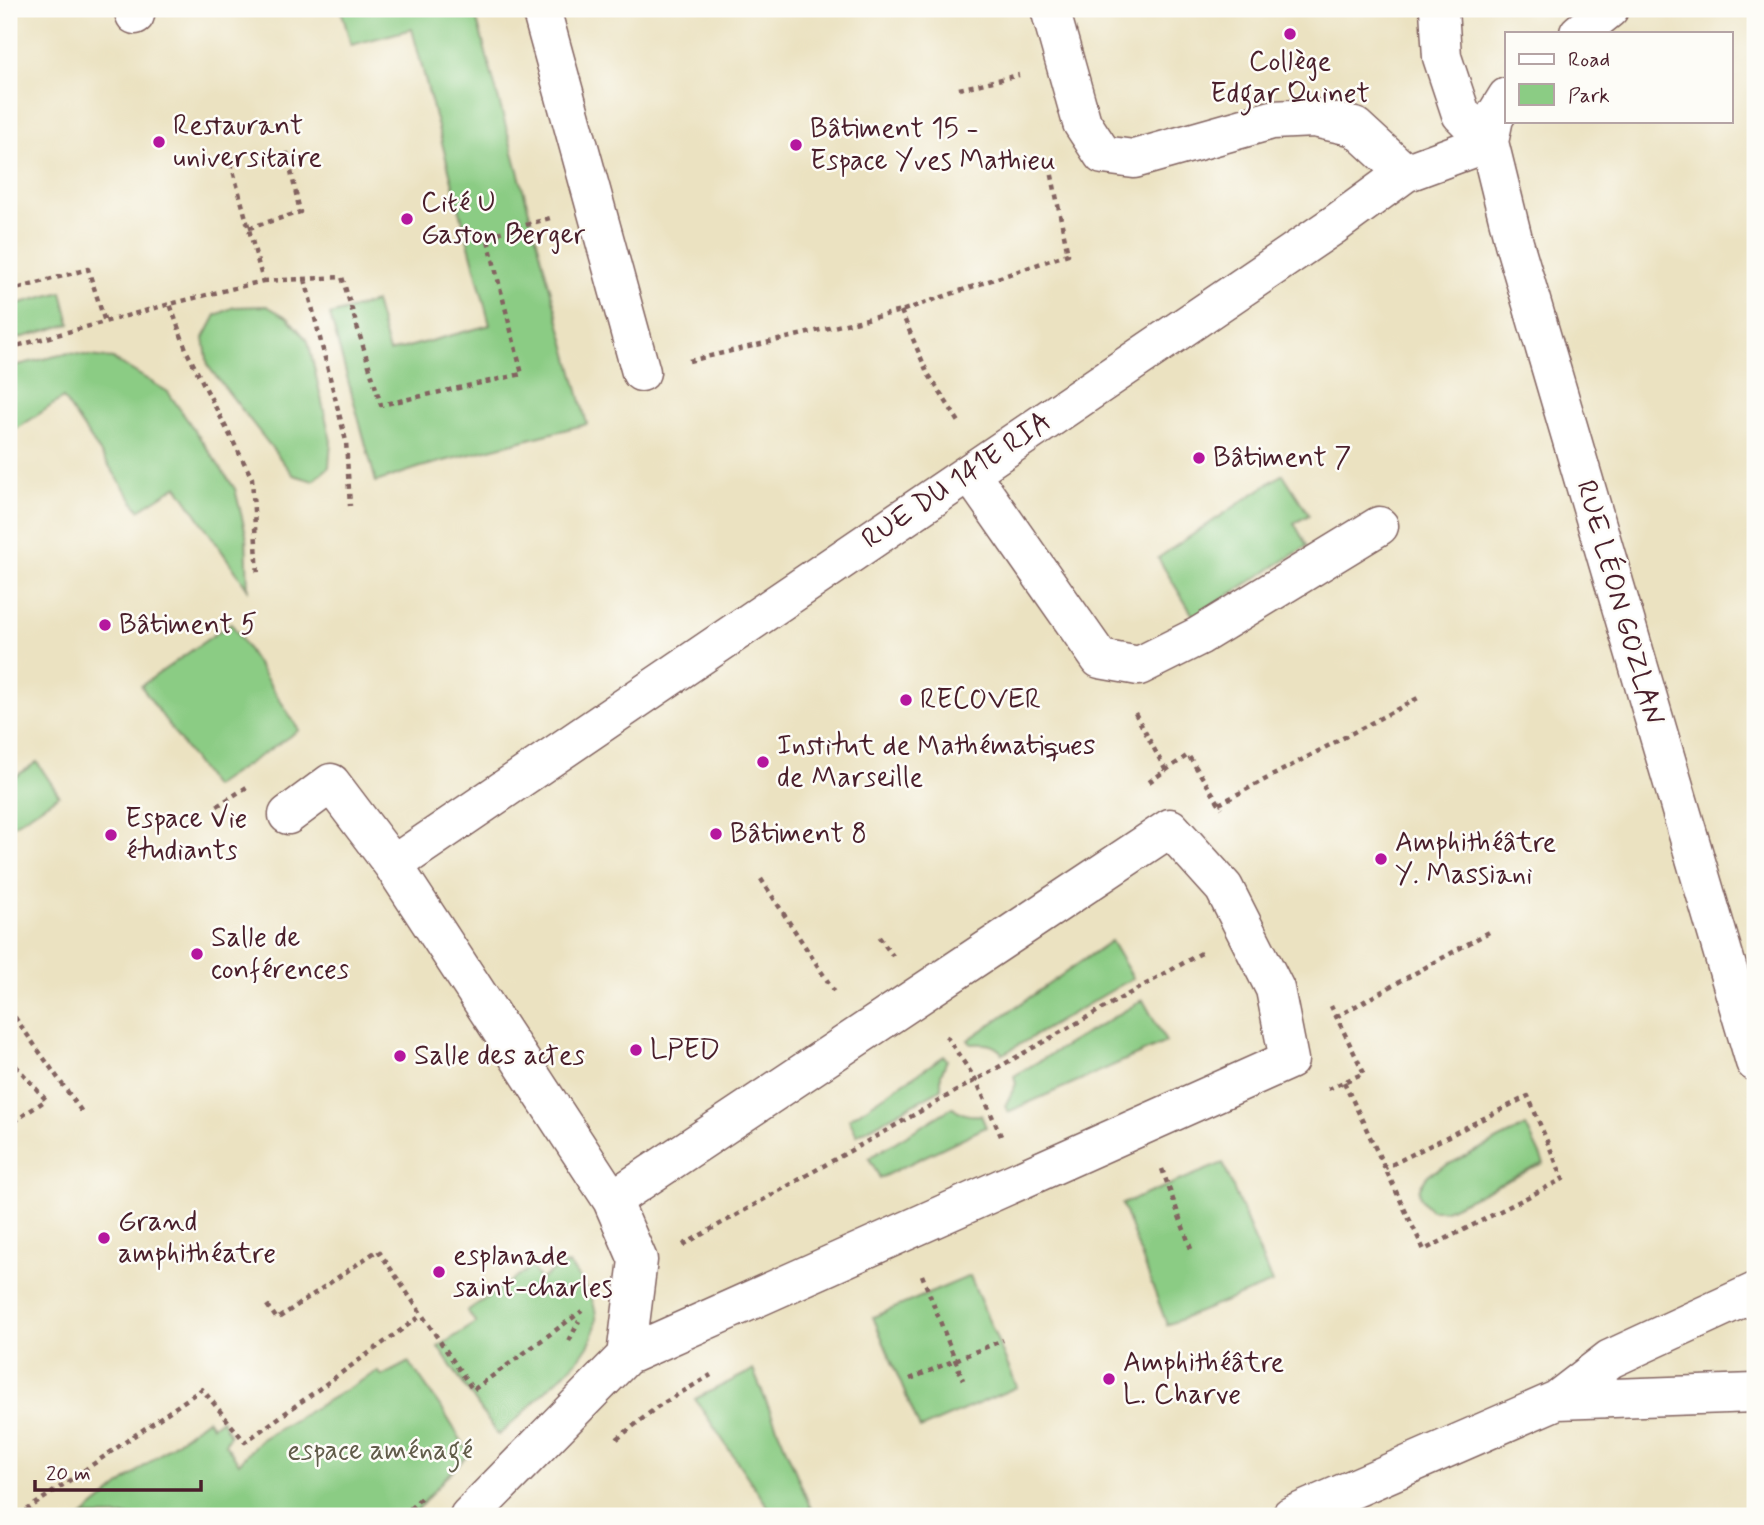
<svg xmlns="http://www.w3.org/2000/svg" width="1764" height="1525" font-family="Mynerve,sans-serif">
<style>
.green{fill:#8bcc84;stroke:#6a7658;stroke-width:2}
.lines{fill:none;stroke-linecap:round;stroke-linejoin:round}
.minor-casing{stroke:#826360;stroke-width:41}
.path{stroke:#826360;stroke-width:4.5;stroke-dasharray:5 5;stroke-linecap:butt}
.minor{stroke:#fff;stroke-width:38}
.poi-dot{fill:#b5179e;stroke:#fdfcf7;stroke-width:2.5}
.labels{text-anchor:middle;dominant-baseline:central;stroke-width:5;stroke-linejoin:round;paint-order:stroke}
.poi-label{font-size:28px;fill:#4a1f2b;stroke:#fdfcf7;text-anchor:start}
.street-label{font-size:28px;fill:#4a1f2b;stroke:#fdfcf7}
.park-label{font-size:28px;fill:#615c4a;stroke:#fdfcf7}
</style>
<rect width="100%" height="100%" fill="#fdfcf7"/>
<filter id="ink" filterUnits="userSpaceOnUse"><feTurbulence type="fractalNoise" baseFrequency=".0143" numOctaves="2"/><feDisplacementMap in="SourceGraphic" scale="14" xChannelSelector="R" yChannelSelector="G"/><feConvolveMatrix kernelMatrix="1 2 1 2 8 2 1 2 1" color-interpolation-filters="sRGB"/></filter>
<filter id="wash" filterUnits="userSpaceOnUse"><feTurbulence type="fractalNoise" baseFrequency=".00686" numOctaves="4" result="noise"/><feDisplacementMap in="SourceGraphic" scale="28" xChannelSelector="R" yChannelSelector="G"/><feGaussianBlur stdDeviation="1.57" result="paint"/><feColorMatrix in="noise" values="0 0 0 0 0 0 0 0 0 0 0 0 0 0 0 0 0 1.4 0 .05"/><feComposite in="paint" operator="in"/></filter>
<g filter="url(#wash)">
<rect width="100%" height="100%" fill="#ebe2c1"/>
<path class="green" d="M 341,9 L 474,9 L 587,424 L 421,467 L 376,482 L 330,315 L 375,302 L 389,352 L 490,325 L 412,29 L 351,45 Z
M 62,292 L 70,324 L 9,341 L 9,306 Z
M 267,306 L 288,318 L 308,341 L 331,441 L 329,467 L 313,481 L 293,475 L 208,366 L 204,338 L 216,315 L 234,307 Z
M 69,353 L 113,359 L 168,392 L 235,489 L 246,534 L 248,589 L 177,486 L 139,510 L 63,398 L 9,434 L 9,367 Z
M 1283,474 L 1309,515 L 1294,523 L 1307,546 L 1194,617 L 1158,558 Z
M 231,623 L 299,730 L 213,787 L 141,686 Z
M 37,762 L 59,795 L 9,828 L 9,781 Z
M 1111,941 L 1133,978 L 1003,1054 C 994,1043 984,1043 971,1044 L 968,1040 Z
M 1143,1000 L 1166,1042 L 1008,1112 L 1005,1106 L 1016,1084 L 1014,1076 Z
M 944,1056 L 947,1060 L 941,1074 L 941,1089 L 857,1135 L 849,1119 Z
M 953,1107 C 962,1115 970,1116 981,1115 L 986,1127 L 880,1178 L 869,1158 Z
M 1526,1126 L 1544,1163 L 1446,1210 L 1431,1210 C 1415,1196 1416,1189 1429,1174 Z
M 1223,1163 L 1272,1283 L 1167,1325 L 1122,1204 Z
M 569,1264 C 579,1278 595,1297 596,1316 C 598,1349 563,1374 542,1394 C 528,1408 515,1423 498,1435 L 438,1347 L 476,1323 L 467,1311 L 532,1267 L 540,1280 L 561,1265 Z
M 970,1276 L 1017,1387 L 920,1429 L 873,1317 Z
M 409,1362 L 442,1409 L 466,1448 L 468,1455 L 444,1479 L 412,1516 L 83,1516 L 139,1470 L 207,1419 L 212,1426 L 221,1419 L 230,1435 L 225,1444 L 239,1463 L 260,1440 L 378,1371 L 382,1376 Z
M 753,1370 L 814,1516 L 774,1516 L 695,1399 Z"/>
</g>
<g filter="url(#ink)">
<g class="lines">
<defs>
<path id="minor" d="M 133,9 L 135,15
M 541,9 L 641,372
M 1050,9 L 1082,123 L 1103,155 L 1134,159 L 1272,120 L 1314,118 L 1355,127 L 1405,173
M 1439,9 L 1442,57 L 1461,114 L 1489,142
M 1579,33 L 1609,9
M 1507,97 L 1494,118 L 1489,142 L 1514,243 L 1755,1062
M 970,473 L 1100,659 L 1139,666 L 1199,636 L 1379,526
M 288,815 L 331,783 L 393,865 L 612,1200 L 638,1260 L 626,1356 L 469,1516
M 393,865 L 1334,225 L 1405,173 L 1489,142
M 612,1200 L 1170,828 L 1224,888 L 1275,989 L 1289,1060 L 626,1356
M 1557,1400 L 1755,1393
M 1291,1516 L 1557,1400 L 1610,1359 L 1755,1292"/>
</defs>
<use href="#minor" class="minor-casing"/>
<path class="path" d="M 959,89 L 1019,75
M 231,163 L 263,281 L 170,304 L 187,352 L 252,478 L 258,576
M 249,228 L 300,212 L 286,148
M 305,279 L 346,441 L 350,506
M 263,281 L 342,277 L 381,405 L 522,374 L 487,236 L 550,218
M 9,291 L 88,269 L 105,322
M 901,311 L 927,372 L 959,422
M 9,348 L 170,304
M 689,361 L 901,311 L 1068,254 L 1050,166
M 1135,713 L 1166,771
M 1149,782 L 1188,755 L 1222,808
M 1219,804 L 1418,698
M 217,806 L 247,787
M 761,879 L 834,991
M 879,937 L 893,956
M 9,1009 L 82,1112
M 1336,1017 L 1491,931
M 946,1036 L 976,1080 L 1001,1136
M 9,1058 L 46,1100 L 9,1125
M 1344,1082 L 1424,1250 L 1563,1179 L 1528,1096 L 1385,1168
M 1328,1089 L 1364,1073 L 1331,1006
M 1162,1169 L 1191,1249
M 683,1245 L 1203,952
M 922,1275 L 963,1380
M 267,1305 L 277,1319 L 378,1250 L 473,1390 L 582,1311
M 569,1341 L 579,1321
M 910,1379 L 1003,1340
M 617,1439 L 657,1407 L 711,1375
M 18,1516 L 202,1389 L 245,1442 L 422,1315
M 403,1516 L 422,1497"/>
<use href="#minor" class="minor"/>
</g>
</g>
<g class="poi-dot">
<circle cx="1290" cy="34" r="7"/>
<circle cx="159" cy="142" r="7"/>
<circle cx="796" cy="145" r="7"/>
<circle cx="407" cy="219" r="7"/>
<circle cx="1199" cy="458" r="7"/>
<circle cx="105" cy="625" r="7"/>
<circle cx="906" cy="700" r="7"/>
<circle cx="763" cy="762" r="7"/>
<circle cx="716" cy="834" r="7"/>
<circle cx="111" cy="835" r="7"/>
<circle cx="1381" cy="859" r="7"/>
<circle cx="197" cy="954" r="7"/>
<circle cx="636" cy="1050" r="7"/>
<circle cx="400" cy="1056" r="7"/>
<circle cx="104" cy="1238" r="7"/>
<circle cx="439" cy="1272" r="7"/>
<circle cx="1109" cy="1379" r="7"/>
</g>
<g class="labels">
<g class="poi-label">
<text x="1290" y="62" text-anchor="middle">Collège<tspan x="1290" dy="32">Edgar Quinet</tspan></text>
<text x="173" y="126">Restaurant<tspan x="173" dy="32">universitaire</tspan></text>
<text x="810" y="129">Bâtiment 15 -<tspan x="810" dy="32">Espace Yves Mathieu</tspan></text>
<text x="421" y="203">Cité U<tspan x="421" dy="32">Gaston Berger</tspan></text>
<text x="1213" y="458">Bâtiment 7</text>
<text x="119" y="625">Bâtiment 5</text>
<text x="920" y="700">RECOVER</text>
<text x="777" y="746">Institut de Mathématiques<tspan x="777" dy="32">de Marseille</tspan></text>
<text x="125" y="819">Espace Vie<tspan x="125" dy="32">étudiants</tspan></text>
<text x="730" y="834">Bâtiment 8</text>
<text x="1395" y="843">Amphithéâtre<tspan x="1395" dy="32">Y. Massiani</tspan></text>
<text x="211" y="938">Salle de<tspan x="211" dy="32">conférences</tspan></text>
<text x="650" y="1050">LPED</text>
<text x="414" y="1056">Salle des actes</text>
<text x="118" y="1222">Grand<tspan x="118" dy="32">amphithéatre</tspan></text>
<text x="453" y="1256">esplanade<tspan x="453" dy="32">saint-charles</tspan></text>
<text x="1123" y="1363">Amphithéâtre<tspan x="1123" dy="32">L. Charve</tspan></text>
</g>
<g class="street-label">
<text transform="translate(957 481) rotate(-34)">RUE DU 141E RIA</text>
<text transform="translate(1619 603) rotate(74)">RUE LÉON GOZLAN</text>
</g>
<g class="park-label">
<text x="380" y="1451">espace aménagé</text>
</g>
</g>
<rect width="1764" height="1525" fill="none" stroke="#fdfcf7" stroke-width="35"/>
<rect x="1505" y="32" width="228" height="91" fill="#fdfcf7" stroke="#b5a4a5" stroke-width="2"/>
<rect x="1519" y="54" width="35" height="10" fill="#ffffff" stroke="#b5a4a5" stroke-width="2"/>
<text x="1568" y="66" font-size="21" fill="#4a1f2b">Road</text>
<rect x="1519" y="84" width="35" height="21" fill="#8bcc84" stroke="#b5a4a5" stroke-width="2"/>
<text x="1568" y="102" font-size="21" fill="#4a1f2b">Park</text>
<path d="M35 1480v10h166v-10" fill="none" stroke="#4a1f2b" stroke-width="3.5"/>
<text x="46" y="1480" font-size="21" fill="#4a1f2b" stroke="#fdfcf7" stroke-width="5" paint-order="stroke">20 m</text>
</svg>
